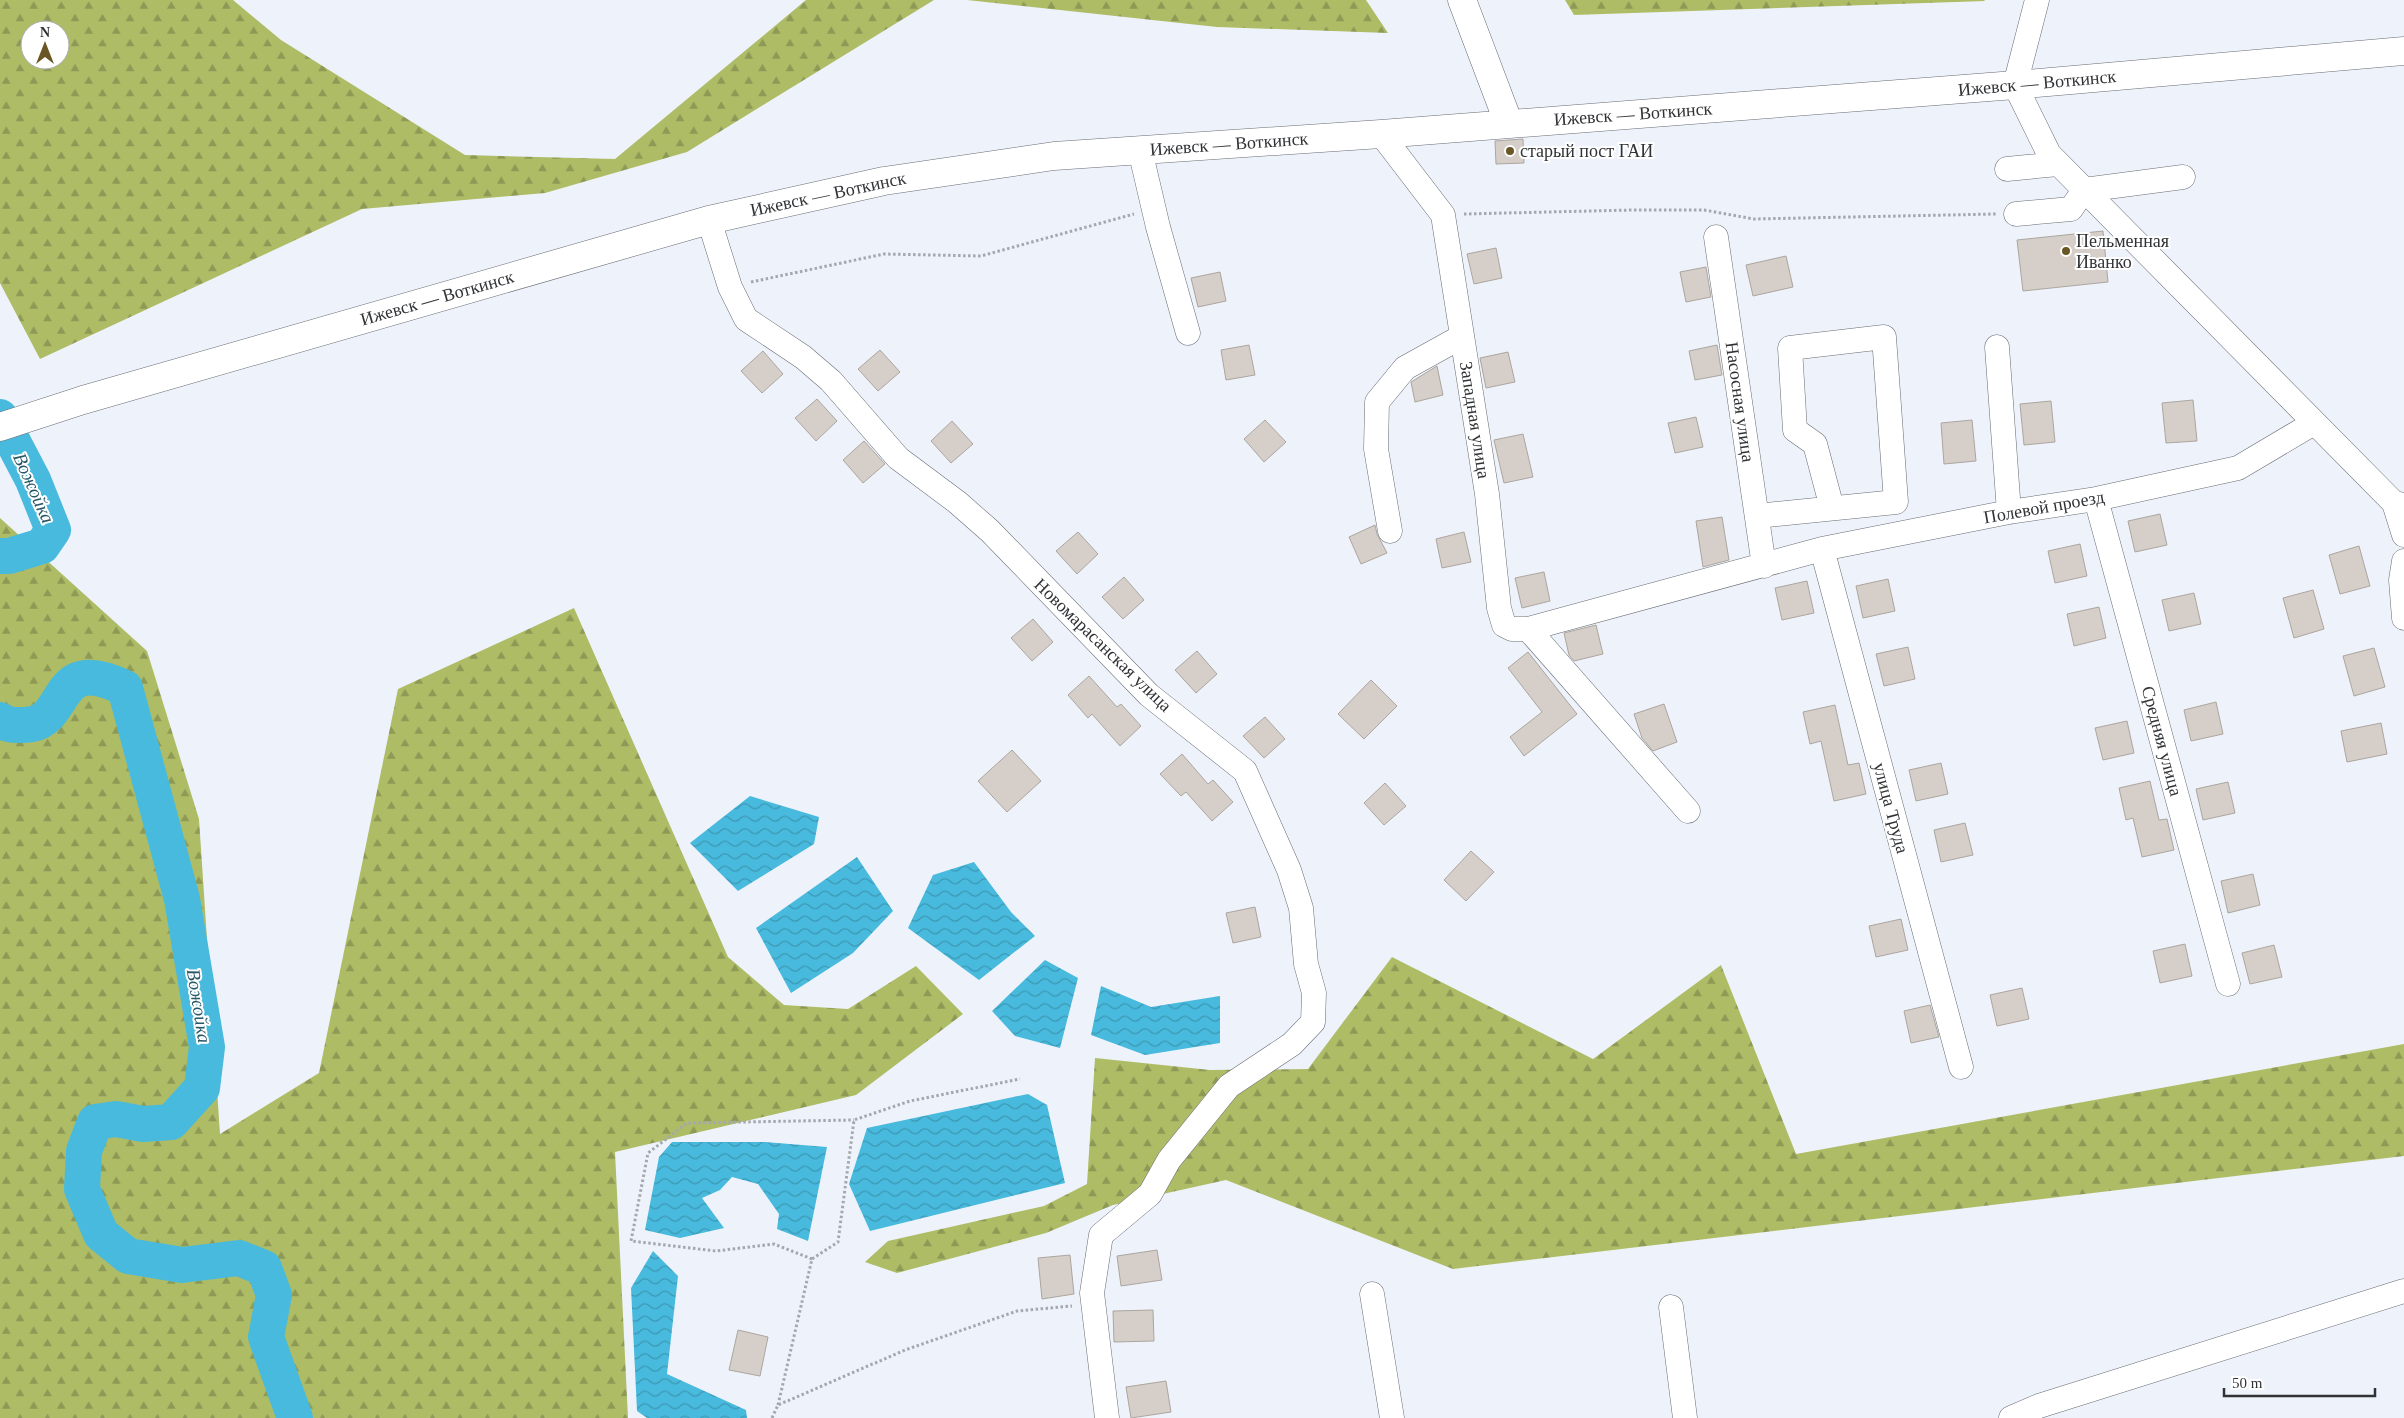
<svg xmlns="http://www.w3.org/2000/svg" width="2404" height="1418" font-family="'Times New Roman',serif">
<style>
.forest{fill:url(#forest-firs);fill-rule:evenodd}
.water{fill:url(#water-waves)}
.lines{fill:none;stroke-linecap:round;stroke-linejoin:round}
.river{stroke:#48badd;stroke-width:36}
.building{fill:#d6cfc9;stroke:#aca59f}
.minor-casing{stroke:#686c73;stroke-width:25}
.major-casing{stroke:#686c73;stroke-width:29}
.path{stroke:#a4a8ae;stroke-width:3;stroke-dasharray:2.5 2.5;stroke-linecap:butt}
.minor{stroke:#fff;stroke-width:24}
.major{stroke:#fff;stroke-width:28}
.poi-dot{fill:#6a5524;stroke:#fff;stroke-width:2}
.labels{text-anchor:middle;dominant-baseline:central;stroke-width:4;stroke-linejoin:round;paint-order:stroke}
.street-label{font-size:18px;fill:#303235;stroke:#fff}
.poi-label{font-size:18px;fill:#303235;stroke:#fff;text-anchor:start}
.water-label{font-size:19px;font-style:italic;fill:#285867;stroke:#fff}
</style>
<defs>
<pattern id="forest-firs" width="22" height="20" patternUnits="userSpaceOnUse" patternTransform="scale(1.25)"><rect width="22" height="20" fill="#aebc66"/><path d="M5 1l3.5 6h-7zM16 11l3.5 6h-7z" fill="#8e9955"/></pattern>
<pattern id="water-waves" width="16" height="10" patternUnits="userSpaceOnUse" patternTransform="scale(1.25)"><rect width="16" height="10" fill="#48badd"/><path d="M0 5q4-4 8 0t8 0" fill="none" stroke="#3c98b4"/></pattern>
</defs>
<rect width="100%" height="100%" fill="#eef3fb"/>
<path class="forest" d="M 0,0 L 233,0 L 281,40 L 465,155 L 615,159 L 806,0 L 934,0 L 687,152 L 545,193 L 362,209 L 40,359 L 0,283 ZM 30,30 L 60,30 L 60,60 L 30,60 Z
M 967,0 L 1366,0 L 1388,33 L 1217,27 Z
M 1565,0 L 1984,0 L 1985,1 L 1574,15 Z
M 0,518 L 147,651 L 199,819 L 220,1134 L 319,1073 L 398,689 L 574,608 L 728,957 L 784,1005 L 848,1009 L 916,966 L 963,1014 L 856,1095 L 615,1152 L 628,1418 L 0,1418 Z
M 1392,957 L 1593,1059 L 1721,965 L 1796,1154 L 2404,1044 L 2404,1156 L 1453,1269 L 1226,1180 L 1113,1205 L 1046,1233 L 897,1273 L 865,1262 L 888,1241 L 1044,1206 L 1087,1184 L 1095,1058 L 1210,1070 L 1308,1069 Z"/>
<path class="water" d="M 750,796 L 819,817 L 814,844 L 738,891 L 690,843 Z
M 857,857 L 893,911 L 853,953 L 791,993 L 756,928 Z
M 974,862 L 1011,912 L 1035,936 L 979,980 L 908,928 L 933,875 Z
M 1045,960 L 1078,978 L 1060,1048 L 1015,1036 L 992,1011 Z
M 1101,986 L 1151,1007 L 1220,996 L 1220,1043 L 1145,1055 L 1091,1035 Z
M 1028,1094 L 1047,1105 L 1065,1183 L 870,1231 L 849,1184 L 867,1128 Z
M 672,1142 L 765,1142 L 827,1147 L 808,1241 L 777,1229 L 779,1214 L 758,1184 L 732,1177 L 720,1190 L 702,1198 L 724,1228 L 680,1238 L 645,1230 L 659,1157 Z
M 653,1251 L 678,1276 L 667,1374 L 746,1410 L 747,1418 L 647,1418 L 637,1411 L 631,1288 Z"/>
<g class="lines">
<path class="river" d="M 0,417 L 33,480 L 53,530 L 42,546 L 9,556 L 0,556
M 0,720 C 7,725 13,725 21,725 C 73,728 47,650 125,688 L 182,899 L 207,1047 L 202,1088 L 171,1122 L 143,1124 L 116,1119 L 95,1122 L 84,1151 L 82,1189 L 101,1234 L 128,1256 L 182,1265 L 239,1258 L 264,1268 L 274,1295 L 266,1337 L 295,1418"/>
</g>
<path class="building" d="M 1523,139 L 1524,163 L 1496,164 L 1495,141 Z
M 2103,231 L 2108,282 L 2023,291 L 2017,240 Z
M 1496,248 L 1502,278 L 1474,284 L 1467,254 Z
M 1786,256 L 1793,287 L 1753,296 L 1746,265 Z
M 1706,267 L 1711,297 L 1686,302 L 1680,272 Z
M 1220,272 L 1226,301 L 1198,307 L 1191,278 Z
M 1249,345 L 1255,375 L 1226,380 L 1221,350 Z
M 1717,345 L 1722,375 L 1695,380 L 1689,351 Z
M 880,350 L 900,372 L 878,391 L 858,369 Z
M 763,351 L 783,374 L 762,393 L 741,371 Z
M 1508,352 L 1515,382 L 1486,388 L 1480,358 Z
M 1437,366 L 1443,395 L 1415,402 L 1411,382 Z
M 817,399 L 837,421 L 816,441 L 795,418 Z
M 2193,400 L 2197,441 L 2166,443 L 2162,403 Z
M 2051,401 L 2055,442 L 2024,445 L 2020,404 Z
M 1696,417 L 1703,447 L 1675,453 L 1668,423 Z
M 1265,420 L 1286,442 L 1264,462 L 1244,439 Z
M 1972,420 L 1976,461 L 1944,464 L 1941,423 Z
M 952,421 L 973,444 L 951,463 L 931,441 Z
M 1523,434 L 1533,477 L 1504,483 L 1494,440 Z
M 864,441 L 885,464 L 863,483 L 843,460 Z
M 2160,514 L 2167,545 L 2135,552 L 2128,521 Z
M 1722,517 L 1729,560 L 1703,567 L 1696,521 Z
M 1375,525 L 1377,534 L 1387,553 L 1361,564 L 1349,537 Z
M 1078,532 L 1098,554 L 1077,574 L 1056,551 Z
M 1464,532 L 1471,562 L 1442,568 L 1436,539 Z
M 2080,544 L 2087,576 L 2055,583 L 2048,551 Z
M 2359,546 L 2370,586 L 2340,594 L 2329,555 Z
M 1544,572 L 1550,601 L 1522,608 L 1515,578 Z
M 1124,577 L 1144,600 L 1123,619 L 1102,597 Z
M 1888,579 L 1895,611 L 1863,618 L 1856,586 Z
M 1807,581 L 1814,613 L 1782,620 L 1775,588 Z
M 2313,590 L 2324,629 L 2294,638 L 2283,598 Z
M 2194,593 L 2201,624 L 2169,631 L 2162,600 Z
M 2099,607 L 2106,638 L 2074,646 L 2067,614 Z
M 1033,619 L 1053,642 L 1032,661 L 1011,638 Z
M 1596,625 L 1603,654 L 1574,661 L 1569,655 L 1564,633 Z
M 1908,647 L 1915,679 L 1884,686 L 1876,654 Z
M 2374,648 L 2385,687 L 2354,696 L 2343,656 Z
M 1197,651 L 1217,674 L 1196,693 L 1175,670 Z
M 1528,652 L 1577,714 L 1524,756 L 1510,737 L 1542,712 L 1508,668 Z
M 1089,676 L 1117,707 L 1121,704 L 1141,726 L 1120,746 L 1092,714 L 1088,718 L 1068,695 Z
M 1371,680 L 1397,706 L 1364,739 L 1338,714 Z
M 2216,702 L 2223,734 L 2191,741 L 2184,710 Z
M 1664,704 L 1677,742 L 1653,751 L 1642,738 L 1634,714 Z
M 1835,705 L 1848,765 L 1859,763 L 1866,794 L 1834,801 L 1821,741 L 1810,744 L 1803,712 Z
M 1265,717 L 1285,739 L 1264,758 L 1243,736 Z
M 2127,721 L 2134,753 L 2103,760 L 2095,728 Z
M 2381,723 L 2387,754 L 2347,762 L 2341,731 Z
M 1012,750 L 1041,781 L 1007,812 L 978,781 Z
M 1182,754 L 1208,784 L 1213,780 L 1233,802 L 1212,821 L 1186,792 L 1181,796 L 1160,774 Z
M 1941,763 L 1948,794 L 1916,801 L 1909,770 Z
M 2150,781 L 2159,820 L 2167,819 L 2174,850 L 2142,857 L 2133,818 L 2126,820 L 2119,788 Z
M 2228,782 L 2235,813 L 2203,820 L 2196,789 Z
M 1385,783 L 1406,806 L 1384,825 L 1364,803 Z
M 1965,823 L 1973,855 L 1941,862 L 1934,830 Z
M 1471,851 L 1494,872 L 1466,901 L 1444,880 Z
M 2253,874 L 2260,905 L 2228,913 L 2221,881 Z
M 1255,907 L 1261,937 L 1233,943 L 1226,913 Z
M 1901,919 L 1908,950 L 1876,957 L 1869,926 Z
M 2185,944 L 2192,976 L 2160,983 L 2153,951 Z
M 2274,945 L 2282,977 L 2250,984 L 2242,953 Z
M 2022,988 L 2029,1019 L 1997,1026 L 1990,995 Z
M 1930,1005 L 1939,1037 L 1911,1043 L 1904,1011 Z
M 1157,1250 L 1162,1280 L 1121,1286 L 1117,1256 Z
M 1070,1255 L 1074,1294 L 1042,1299 L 1038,1258 Z
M 1153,1310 L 1154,1341 L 1114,1342 L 1113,1311 Z
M 738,1330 L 768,1337 L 760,1376 L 729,1370 Z
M 1166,1381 L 1171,1412 L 1131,1418 L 1126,1387 Z"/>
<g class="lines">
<defs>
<path id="minor" d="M 2037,0 L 2015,85 L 2049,154 L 2394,503 L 2404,505
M 1381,134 L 1443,215 L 1487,494 L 1499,608 L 1504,625 L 1512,629 L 1528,629 L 1822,549 L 2009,512 L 2096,499 L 2238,468 L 2314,423
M 1140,150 L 1158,227 L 1188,333
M 2007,169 L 2058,164
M 2016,214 L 2071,209 L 2084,190 L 2183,177
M 709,220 L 730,287 L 746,319 L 803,357 L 831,381 L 898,458 L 957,502 L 990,531 L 1149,695 L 1245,771 L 1289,870 L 1301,908 L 1306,964 L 1314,993 L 1313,1022 L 1292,1044 L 1229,1086 L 1169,1160 L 1150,1194 L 1101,1235 L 1092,1293 L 1107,1418
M 1716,237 L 1764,566
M 1997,347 L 2009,512
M 2096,499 L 2228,984
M 2394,503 L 2404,535
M 1757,516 L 1896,502 L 1884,337 L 1790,348 L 1795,430 L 1815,444 L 1832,508
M 1390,531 L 1376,449 L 1377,402 L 1405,368 L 1461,337
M 1822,549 L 1961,1067
M 2404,561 L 2401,580 L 2404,618
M 1528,629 L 1688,811
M 1372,1294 L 1392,1418
M 1671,1307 L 1685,1418
M 2011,1418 L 2039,1406 L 2404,1291"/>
<path id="major" d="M 1462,0 L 1509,124
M 0,427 L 83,400 L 709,220 L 884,181 L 1054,156 L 1381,134 L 2015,85 L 2404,51"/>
</defs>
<use href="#minor" class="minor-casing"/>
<use href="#major" class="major-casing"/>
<path class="path" d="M 1464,214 L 1632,210 L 1704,210 L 1754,219 L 1996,214
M 751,282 L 884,254 L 981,256 L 1134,214
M 812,1259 L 774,1244 L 716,1251 L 631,1241 L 648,1153 L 687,1123 L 854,1120
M 778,1405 L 812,1259 L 838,1242 L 854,1120 L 910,1101 L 1020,1079
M 772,1418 L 778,1405 L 905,1350 L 1017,1311 L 1072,1306"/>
<use href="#minor" class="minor"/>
<use href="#major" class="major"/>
</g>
<g class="poi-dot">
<circle cx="1510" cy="151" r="5"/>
<circle cx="2066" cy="251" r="5"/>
</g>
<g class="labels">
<g class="street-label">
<text transform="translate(2037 83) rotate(-5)">Ижевск — Воткинск</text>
<text transform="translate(1633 114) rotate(-4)">Ижевск — Воткинск</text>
<text transform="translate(1229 144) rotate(-4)">Ижевск — Воткинск</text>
<text transform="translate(828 194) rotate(-12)">Ижевск — Воткинск</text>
<text transform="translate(437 298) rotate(-16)">Ижевск — Воткинск</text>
<text transform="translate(1740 402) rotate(82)">Насосная улица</text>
<text transform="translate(1475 420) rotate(81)">Западная улица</text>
<text transform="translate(2044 507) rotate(-10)">Полевой проезд</text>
<text transform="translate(1103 645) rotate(44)">Новомарасанская улица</text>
<text transform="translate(2162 741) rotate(75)">Средняя улица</text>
<text transform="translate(1891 808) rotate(75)">улица Труда</text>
</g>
<g class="poi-label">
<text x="1520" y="151">старый пост ГАИ</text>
<text x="2076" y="241">Пельменная<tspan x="2076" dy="21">Иванко</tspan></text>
</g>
<g class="water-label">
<text transform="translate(34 488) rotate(66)">Вожойка</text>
<text transform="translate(199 1006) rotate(81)">Вожойка</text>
</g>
</g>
<g transform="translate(45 45)"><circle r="24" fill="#ffffff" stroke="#acadae"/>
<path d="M0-4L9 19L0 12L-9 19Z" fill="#6a5524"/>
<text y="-8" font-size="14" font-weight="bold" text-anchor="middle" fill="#303235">N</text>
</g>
<path d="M2224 1388v8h151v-8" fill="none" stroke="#303235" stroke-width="2.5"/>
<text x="2232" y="1388" font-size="15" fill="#303235" stroke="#ffffff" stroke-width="4" paint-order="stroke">50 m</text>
</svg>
